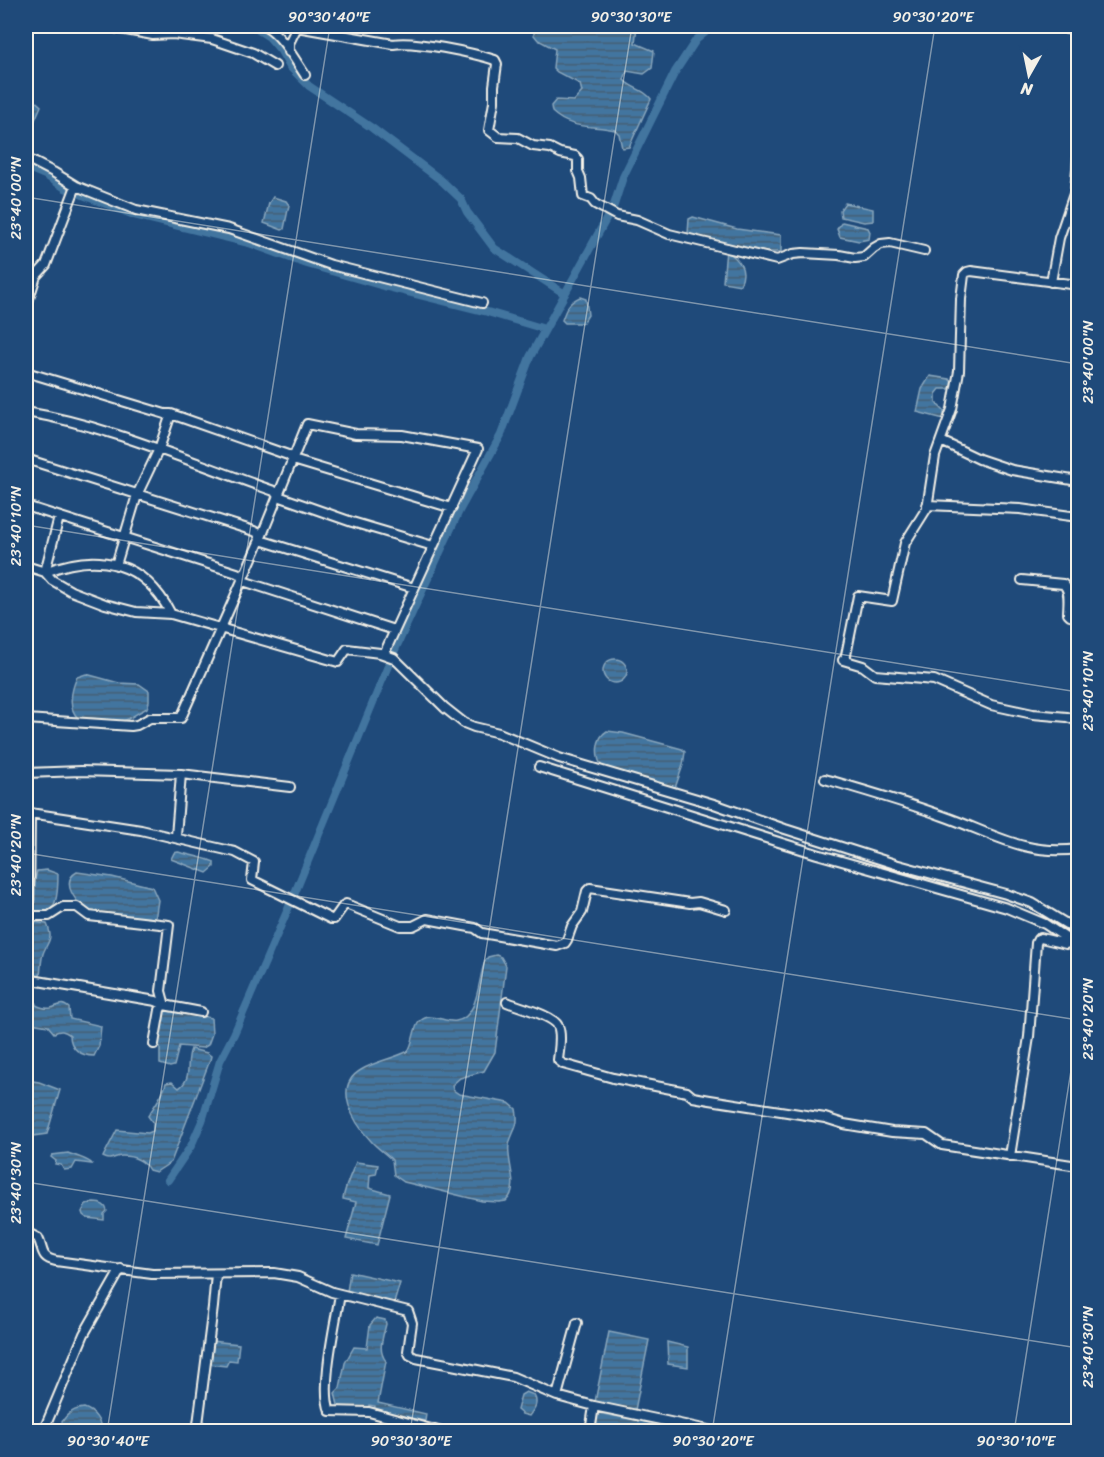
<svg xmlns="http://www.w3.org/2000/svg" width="1104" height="1457" font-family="Sriracha,sans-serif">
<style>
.water{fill:url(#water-rules);stroke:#89a6bc;stroke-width:1.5}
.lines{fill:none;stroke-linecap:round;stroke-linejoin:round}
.canal{stroke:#42749f;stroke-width:8}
.minor-casing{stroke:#f4f1e8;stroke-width:12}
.minor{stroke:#1f4a7a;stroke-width:8}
.ticks{fill:none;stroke:#f4f1e8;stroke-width:1.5;stroke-opacity:0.45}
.neatline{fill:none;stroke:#f4f1e8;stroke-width:2}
.ticks-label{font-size:15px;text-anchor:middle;fill:#f4f1e8}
</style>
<defs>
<pattern id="water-rules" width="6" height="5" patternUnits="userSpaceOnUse" patternTransform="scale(1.5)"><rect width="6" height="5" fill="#42749f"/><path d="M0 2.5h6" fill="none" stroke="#465e72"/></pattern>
</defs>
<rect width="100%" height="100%" fill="#1f4a7a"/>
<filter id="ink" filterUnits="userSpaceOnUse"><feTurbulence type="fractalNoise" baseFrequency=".0167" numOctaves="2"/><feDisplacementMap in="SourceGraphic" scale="12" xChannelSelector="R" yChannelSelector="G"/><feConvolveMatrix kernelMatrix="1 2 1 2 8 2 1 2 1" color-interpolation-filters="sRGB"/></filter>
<g filter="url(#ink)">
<path class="water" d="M 534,26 L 637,26 L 635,43 L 654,51 L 652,68 L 644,74 L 627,71 L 624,80 C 632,89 644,89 651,99 L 629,147 L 622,148 L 619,134 L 615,130 C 592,125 571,130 552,112 L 551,106 L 556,100 L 574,101 L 582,92 L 580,84 L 557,72 L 553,68 L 555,49 L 538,40 L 534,35 Z
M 26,95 L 31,97 L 41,106 L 34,122 L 26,122 Z
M 273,197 L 286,201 L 289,205 L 284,229 L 282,230 L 264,223 L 269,203 Z
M 845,203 L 873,209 L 873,221 L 864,222 L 841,217 L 840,210 Z
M 693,217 L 737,229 L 781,235 L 781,252 L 766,252 L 689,236 L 688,234 L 689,219 Z
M 842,222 L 868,228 L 870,232 L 869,239 L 859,241 L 840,237 L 837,229 Z
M 726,250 C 739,260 748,269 740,285 L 723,282 Z
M 580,297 L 586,299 L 588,315 L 583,323 L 565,323 L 562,320 C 566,308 569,302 580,297 Z
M 930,376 L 949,379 L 953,383 L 949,389 L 940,389 L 936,394 L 936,403 L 944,411 L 944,419 L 917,412 L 922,389 Z
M603 671a12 12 0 1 1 24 0a12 12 0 1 1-24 0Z
M 86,674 L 119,683 L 139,684 L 149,691 L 149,702 L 147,708 C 120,722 130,724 98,719 C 91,717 86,720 78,718 C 67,707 71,691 77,677 Z
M 607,731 L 623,733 L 682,749 L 685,752 L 683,765 L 675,788 L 603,768 C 595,758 595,738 607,731 Z
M 178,852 C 185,854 210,859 214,862 L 214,867 L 207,873 L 171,859 L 174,853 Z
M 47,870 L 58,874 C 58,893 58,920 32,912 C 33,897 33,884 37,871 Z
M 77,872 L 112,877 L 152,887 L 158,900 L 155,920 L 86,912 C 77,902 59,882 77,872 Z
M 34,922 L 47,924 C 53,938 49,940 44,951 C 41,957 41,968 40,976 L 38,978 L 26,976 C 26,963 24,931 34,922 Z
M 496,955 L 501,957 L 506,966 L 495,1052 L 484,1071 L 460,1078 L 452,1085 L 453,1090 L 459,1094 L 509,1103 L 516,1109 C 520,1128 512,1130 509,1145 C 506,1162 521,1187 506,1201 L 499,1202 L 482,1201 L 404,1182 L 394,1175 L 392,1160 C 385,1153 377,1148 371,1141 C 354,1123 332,1087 361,1070 C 376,1061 393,1059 408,1051 C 414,1043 413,1027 420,1021 C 431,1011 444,1023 456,1021 C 479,1018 478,978 485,961 L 488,957 Z
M 26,985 L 32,989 L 36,1005 C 40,1007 46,1009 51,1008 C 59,1006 61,1001 69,1008 L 70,1019 L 101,1026 L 99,1046 L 94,1056 C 80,1056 70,1048 70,1035 C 64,1030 60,1030 54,1033 L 48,1026 L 26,1022 Z
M 172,1009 L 211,1018 L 212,1034 L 208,1045 L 203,1048 L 179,1046 L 174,1066 L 170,1067 L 160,1064 L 160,1047 L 157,1044 L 163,1013 L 166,1010 Z
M 191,1049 L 207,1053 L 211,1056 L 210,1060 L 171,1162 L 156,1172 L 149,1170 C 144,1161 134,1156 122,1156 C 113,1156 112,1162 103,1157 L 117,1130 L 148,1133 L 153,1131 L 153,1123 L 148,1116 C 154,1106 164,1094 166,1083 L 172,1082 L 179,1088 C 193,1079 185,1062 191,1049 Z
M 27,1080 L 39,1082 L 60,1090 L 47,1134 L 33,1136 L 26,1134 L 26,1084 Z
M 68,1153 C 73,1155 90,1160 92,1164 L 76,1162 L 72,1169 L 64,1170 L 61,1165 L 55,1164 L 56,1161 L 51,1157 L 52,1155 Z
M 356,1162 L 378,1165 L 376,1174 L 370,1175 L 369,1188 L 390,1194 L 377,1245 L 346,1239 L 356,1202 L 343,1199 C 345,1186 351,1174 356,1162 Z
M 94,1203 C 100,1203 106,1204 107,1211 L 104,1214 L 104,1220 L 87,1218 L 83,1215 L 82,1212 L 86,1204 Z
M 350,1272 L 400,1283 L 394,1303 L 347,1292 Z
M 376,1318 L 385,1320 L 386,1324 C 383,1337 377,1350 386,1361 L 378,1403 L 426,1414 L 425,1421 L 374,1411 L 375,1406 L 369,1405 L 368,1410 L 341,1408 L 338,1405 L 335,1393 L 340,1388 L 345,1363 L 354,1347 L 367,1348 L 370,1325 Z
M 609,1332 L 649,1340 L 635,1410 L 595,1402 Z
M 211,1341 L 239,1344 L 237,1361 L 229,1360 L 226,1366 L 208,1364 Z
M 667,1342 L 688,1347 L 688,1367 L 668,1364 Z
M 526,1392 L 534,1395 C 539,1404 534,1409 529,1416 L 522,1414 L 517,1410 L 521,1395 Z
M 84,1408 C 94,1411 101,1421 101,1431 L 57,1431 C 63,1419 69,1409 84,1408 Z
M 598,1413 L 662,1425 L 660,1431 L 594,1431 Z"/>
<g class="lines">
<path class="canal" d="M 252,26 L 269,37 L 281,51 L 290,67 L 309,86 L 372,128 L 442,181 L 461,199 L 467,212 L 494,248 L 565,294
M 26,167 L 45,175 L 65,188 L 134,215 L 249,243 L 307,264 L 380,285 L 484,311 L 545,329
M 394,652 L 459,511 L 501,435 L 530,357 L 614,205 L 623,177 L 675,72 L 696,40 L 713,26
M 294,895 L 390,661
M 168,1180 L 191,1146 L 202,1121 L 220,1061 L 234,1034 L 291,902"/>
<defs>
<path id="minor" d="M 104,26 L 153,35 L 173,34 L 212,39 L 253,53 L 275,66
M 265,26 C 281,34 295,60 305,75
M 289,52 L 289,43 L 297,27 L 393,44 C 414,40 473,53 495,60 L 497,64 L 494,86 L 494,102 L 489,130 L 498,137 L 518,138 L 533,146 L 550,148 L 560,153 L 575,156 L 578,159 L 578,171 L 581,178 L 583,196 L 591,199 L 595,204 L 617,216 L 637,220 L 669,234 L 777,260 L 793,254 L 803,253 L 839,255 L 855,258 L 864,257 L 874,248 L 881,244 L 890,243 L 924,251
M 26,158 L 53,172 L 76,186 L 136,210 L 229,229 L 331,265 L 482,303
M 1051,282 L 1059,238 L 1075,191 L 1078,157
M 26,308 L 36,276 L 46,265 L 76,186
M 26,372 L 165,414 L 171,414 L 288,455 L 293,460 L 452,508
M 26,412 C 111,426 192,463 274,491 L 278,496 L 352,522 L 433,546
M 941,441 L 979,459 L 1012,470 L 1078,481
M 26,459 L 254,531 L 258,533 L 260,540 L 414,588
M 927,505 L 1020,509 L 1078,517
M 26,506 L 237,573 L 240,575 L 243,581 L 394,630
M 116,565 L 137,495 L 159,449 L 171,414
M 26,566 L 45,572 L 52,580 L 71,591 L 105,604 L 136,612 L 171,614 L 338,662 L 347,649 L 380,653 L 394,658 L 445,708 L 464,723 L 474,727 L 499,733 L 559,758 L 714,804 L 785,829 L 895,864 L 1006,894 L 1032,903 L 1078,931
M 45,572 C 98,551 144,561 171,614
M 45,572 L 59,517
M 1022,580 L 1063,584 C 1071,590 1068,604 1068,614 L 1070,616 L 1078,618
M 843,660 L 863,666 L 875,675 L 934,680 L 991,705 L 1033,714 L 1067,717 L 1078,721
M 845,660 L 858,596 L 892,601 L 905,543 L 927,508 L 935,456 L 952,409 L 959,371 L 961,299 L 964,275 L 967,272 L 971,271 L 1078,285
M 26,719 L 131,726 L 137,725 L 150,718 L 181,718 L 260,540 L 307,424 L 356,434 L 402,435 L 478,449 L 384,654
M 539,767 L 817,854 L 1007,908 L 1045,924 L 1078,946
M 26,773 L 81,771 L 181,774 L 176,836 L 179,839 L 235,852 L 254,862 L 252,880 L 331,919 L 334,919 L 344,905 L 346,904 L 400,926 L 413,926 L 427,919 L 475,928 L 482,933 L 557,946 L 565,943 L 567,940 L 572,926 L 582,912 L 587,891 L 590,888 L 690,903 L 699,902 L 726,910
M 181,774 L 290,787
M 825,779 C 863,790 905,802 943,816 C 992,833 1024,856 1078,849
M 26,916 L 49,916 L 63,907 L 77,907 L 89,916 L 169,925 L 161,991 L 164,1002 L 160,1010 L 154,1044
M 29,916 L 30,813 L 141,830 L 179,839
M 26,979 L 156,1001 L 164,1005 L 201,1012
M 507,1002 C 519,1007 553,1015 558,1026 C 562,1035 559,1050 558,1060 L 563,1064 L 613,1078 L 687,1092 L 693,1097 L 710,1100 L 825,1118 L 844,1124 L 892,1132 L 926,1134 L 942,1145 L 1078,1166
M 1010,1156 L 1029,1037 L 1036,943 L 1038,939 L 1041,938 L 1066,944 L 1073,939
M 26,1232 L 38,1238 C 44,1250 40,1258 56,1261 L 152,1274 L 274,1273 L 298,1277 L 332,1292 L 408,1311 L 412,1323 L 408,1351 L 410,1355 L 416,1358 L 513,1377 L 557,1396 L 594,1406 L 718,1432
M 340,1294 C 336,1321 320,1387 330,1411 L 369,1412 L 442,1432
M 557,1396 L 577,1323
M 43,1432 L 84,1334 L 121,1269
M 197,1432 L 213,1307 L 216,1274
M 590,1432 L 594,1406"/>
</defs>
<use href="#minor" class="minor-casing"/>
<use href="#minor" class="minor"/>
</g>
</g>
<path class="ticks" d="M 1017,26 L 1078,35M 26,39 L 28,26M 26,197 L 1078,364M 26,525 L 1078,692M 26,853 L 1078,1020M 26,1182 L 1078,1348M 107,1432 L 330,26M 410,1432 L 632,26M 712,1432 L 935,26M 1014,1432 L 1078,1026"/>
<rect width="1104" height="1457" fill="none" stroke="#1f4a7a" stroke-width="66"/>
<g transform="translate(1029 75) rotate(189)" stroke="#1f4a7a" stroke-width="4.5" paint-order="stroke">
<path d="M0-4.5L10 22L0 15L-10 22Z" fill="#f4f1e8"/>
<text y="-9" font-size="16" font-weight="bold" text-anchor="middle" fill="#f4f1e8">N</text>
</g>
<rect x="33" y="33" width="1038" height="1391" class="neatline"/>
<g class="ticks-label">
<text x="329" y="22">90°30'40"E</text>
<text x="631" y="22">90°30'30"E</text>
<text x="933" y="22">90°30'20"E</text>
<text transform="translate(16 198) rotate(-90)" y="5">23°40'00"N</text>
<text transform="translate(1088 362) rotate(-90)" y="5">23°40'00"N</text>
<text transform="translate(16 526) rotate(-90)" y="5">23°40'10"N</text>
<text transform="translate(1088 691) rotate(-90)" y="5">23°40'10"N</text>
<text transform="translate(16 855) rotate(-90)" y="5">23°40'20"N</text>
<text transform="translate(1088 1019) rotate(-90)" y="5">23°40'20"N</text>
<text transform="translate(16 1183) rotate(-90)" y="5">23°40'30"N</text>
<text transform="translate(1088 1347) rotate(-90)" y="5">23°40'30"N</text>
<text x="108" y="1446">90°30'40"E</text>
<text x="411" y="1446">90°30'30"E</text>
<text x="713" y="1446">90°30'20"E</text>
<text x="1016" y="1446">90°30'10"E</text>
</g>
</svg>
